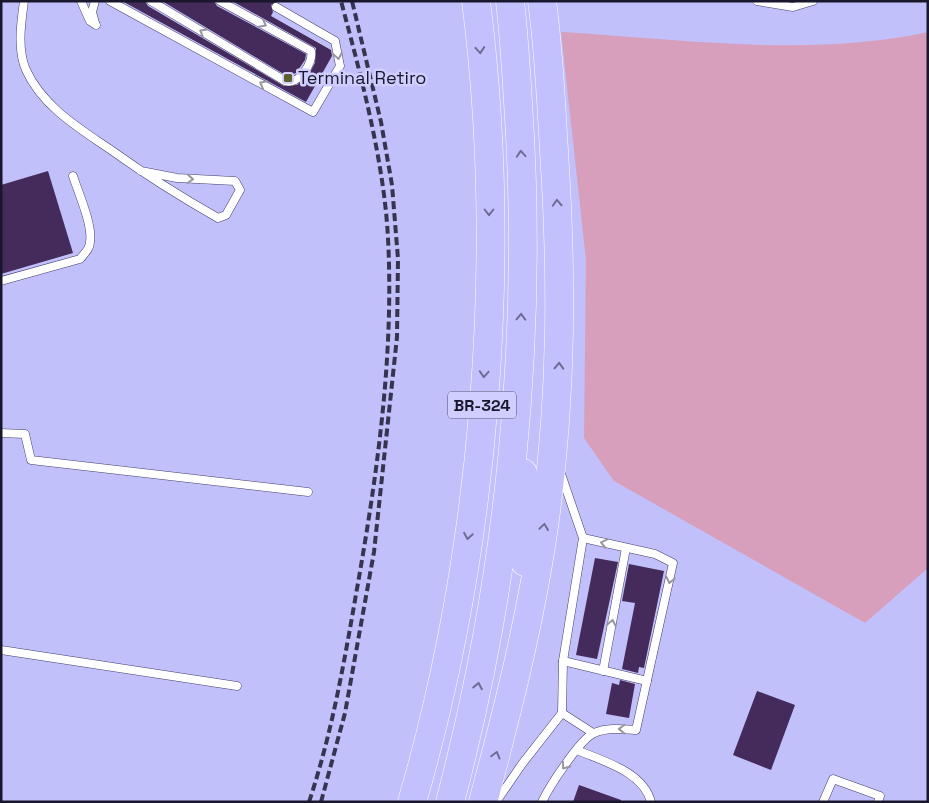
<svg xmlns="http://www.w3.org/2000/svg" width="929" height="803" font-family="'Space Grotesk',sans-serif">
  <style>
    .green { fill: #d79fbc }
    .building { fill: #442b5b }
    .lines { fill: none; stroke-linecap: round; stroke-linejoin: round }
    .service-casing { stroke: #423e6f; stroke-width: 9 }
    .motorway-casing { stroke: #fff; stroke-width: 29 }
    .service { stroke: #fff; stroke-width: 8 }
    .motorway { stroke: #c3c0fe; stroke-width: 28 }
    .rail { stroke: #363450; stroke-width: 4; stroke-dasharray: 8 4; stroke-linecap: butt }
    .oneway { stroke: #9897a0 }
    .oneway2 { stroke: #6e6c95 }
    .poi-dot { fill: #605e2a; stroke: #d0cefe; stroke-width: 2 }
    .labels { text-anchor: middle; stroke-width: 5; stroke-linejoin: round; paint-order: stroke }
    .shield { fill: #d0cefe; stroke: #504e6b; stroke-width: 1 }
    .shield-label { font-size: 16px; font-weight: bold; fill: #19172c }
    .poi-label { font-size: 18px; fill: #19172c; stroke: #d0cefe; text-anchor: start }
  </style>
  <rect width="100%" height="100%" fill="#c2c0fa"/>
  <!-- green -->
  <path class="green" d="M 561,32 C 682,39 808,58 928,32 L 928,568 L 865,623 L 614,481 L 584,438 L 586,260 Z"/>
  <!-- building -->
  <g class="building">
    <polygon points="122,1 145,1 148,6 284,86 297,85 308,76 315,63 316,48 232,1 279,1 271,5 273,12 271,16 331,50 332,56 306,102"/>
    <polygon points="162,1 214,1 217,6 306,54 305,60 296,73 287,76"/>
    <polygon points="48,171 73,253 1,274 1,185"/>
    <polygon points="595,558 618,562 597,659 576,655"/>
    <polygon points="629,564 664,571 644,668 639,667 638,673 622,669 635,603 622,601"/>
    <polygon points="620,680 635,684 629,718 606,714 612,683 619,685"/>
    <polygon points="757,691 795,705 771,770 733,755"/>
    <polygon points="579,785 621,800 621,802 573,802"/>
  </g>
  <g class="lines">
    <!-- service casing -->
    <g class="service-casing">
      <g id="service">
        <path d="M 24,1 C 21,23 17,49 26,70 C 43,107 79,128 111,150 C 146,175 181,197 218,218 L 226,215 L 240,190 L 235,181 L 177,178 L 141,171"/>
        <polyline points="81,1 90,21 96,25"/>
        <polyline points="95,1 92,12 95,23"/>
        <polyline points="110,1 313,112 340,66 335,41 276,7"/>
        <path d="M 151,1 L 285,81 C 298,86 314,63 311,51 L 220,1"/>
        <polyline points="757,1 793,7 813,1"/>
        <path d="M 1,281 L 80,259 C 84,254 90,249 90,242 C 93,225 78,192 73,176"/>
        <polyline points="1,433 25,434 31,460 308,492"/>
        <polyline points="1,650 237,686"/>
        <polyline points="563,661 647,681"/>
        <polyline points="603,671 626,548"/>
        <polyline points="562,713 593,733"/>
        <path d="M 577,750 C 602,761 643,771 651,802"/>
        <polyline points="496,802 522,764 562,713 563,661 583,538 561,474"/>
        <path d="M 542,802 C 549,787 580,739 594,733 C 607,727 623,729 636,730 L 673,563 L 655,554 L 583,538"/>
        <polyline points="823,802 833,779 880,796 878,802"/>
      </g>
    </g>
    <!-- motorway casing -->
    <g class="motorway-casing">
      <g id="motorway">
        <polyline points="523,473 525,562"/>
        <path d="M 412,802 C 485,551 509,260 476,1"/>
        <path d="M 450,802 C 510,575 534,336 518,102 C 516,69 514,35 510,1"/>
        <path d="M 483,802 C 509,706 533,610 546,512 C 562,390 562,273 554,151 C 551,101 549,51 542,1"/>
      </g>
    </g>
    <!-- service -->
    <use href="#service" class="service"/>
    <!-- motorway -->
    <use href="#motorway" class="motorway"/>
    <!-- rail -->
    <g class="rail">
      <path d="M 309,802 C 333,730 345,657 358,583 C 378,469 394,353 388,238 C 384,161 361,76 341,1"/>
      <polyline points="321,802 345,713 374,552 397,337 398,259 392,185 381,122 352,1"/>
    </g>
  </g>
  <!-- one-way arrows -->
  <defs><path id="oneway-chevron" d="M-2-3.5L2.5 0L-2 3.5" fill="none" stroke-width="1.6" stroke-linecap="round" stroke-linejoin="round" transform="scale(1.25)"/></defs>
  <g class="oneway">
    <use href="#oneway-chevron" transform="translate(263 24) rotate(28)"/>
    <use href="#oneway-chevron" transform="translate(203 32) rotate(-149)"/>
    <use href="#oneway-chevron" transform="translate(338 56) rotate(80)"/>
    <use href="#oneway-chevron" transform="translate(263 84) rotate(-151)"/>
    <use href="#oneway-chevron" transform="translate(190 179) rotate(3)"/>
    <use href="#oneway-chevron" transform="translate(604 543) rotate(-167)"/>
    <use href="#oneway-chevron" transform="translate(670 580) rotate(102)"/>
    <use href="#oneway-chevron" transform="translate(612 623) rotate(-79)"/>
    <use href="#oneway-chevron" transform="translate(622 729) rotate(-178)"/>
    <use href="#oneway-chevron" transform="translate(565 766) rotate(126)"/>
  </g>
  <g class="oneway2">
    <use href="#oneway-chevron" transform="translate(480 50) rotate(85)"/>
    <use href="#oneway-chevron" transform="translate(521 154) rotate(-94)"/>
    <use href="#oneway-chevron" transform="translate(557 203) rotate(-93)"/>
    <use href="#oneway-chevron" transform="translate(489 212) rotate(90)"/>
    <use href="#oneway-chevron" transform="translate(521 317) rotate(-88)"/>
    <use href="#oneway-chevron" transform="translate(559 366) rotate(-88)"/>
    <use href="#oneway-chevron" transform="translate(484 374) rotate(94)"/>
    <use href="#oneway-chevron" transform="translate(544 527) rotate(-82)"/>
    <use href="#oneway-chevron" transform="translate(468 536) rotate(99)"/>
    <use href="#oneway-chevron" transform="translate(478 686) rotate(-79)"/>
    <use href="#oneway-chevron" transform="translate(496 755) rotate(-75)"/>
  </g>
  <!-- markers -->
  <rect class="poi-dot" x="283" y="73" width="10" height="10" rx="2.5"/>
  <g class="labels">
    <!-- shield labels -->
    <rect class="shield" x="448" y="391.5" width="68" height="27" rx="4"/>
    <g class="shield-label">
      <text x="482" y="411">BR-324</text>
    </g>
    <!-- poi labels -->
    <g class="poi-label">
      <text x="298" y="84">Terminal Retiro</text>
    </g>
  </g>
  <!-- border -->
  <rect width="929" height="803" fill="none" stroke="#19172c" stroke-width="5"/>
</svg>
